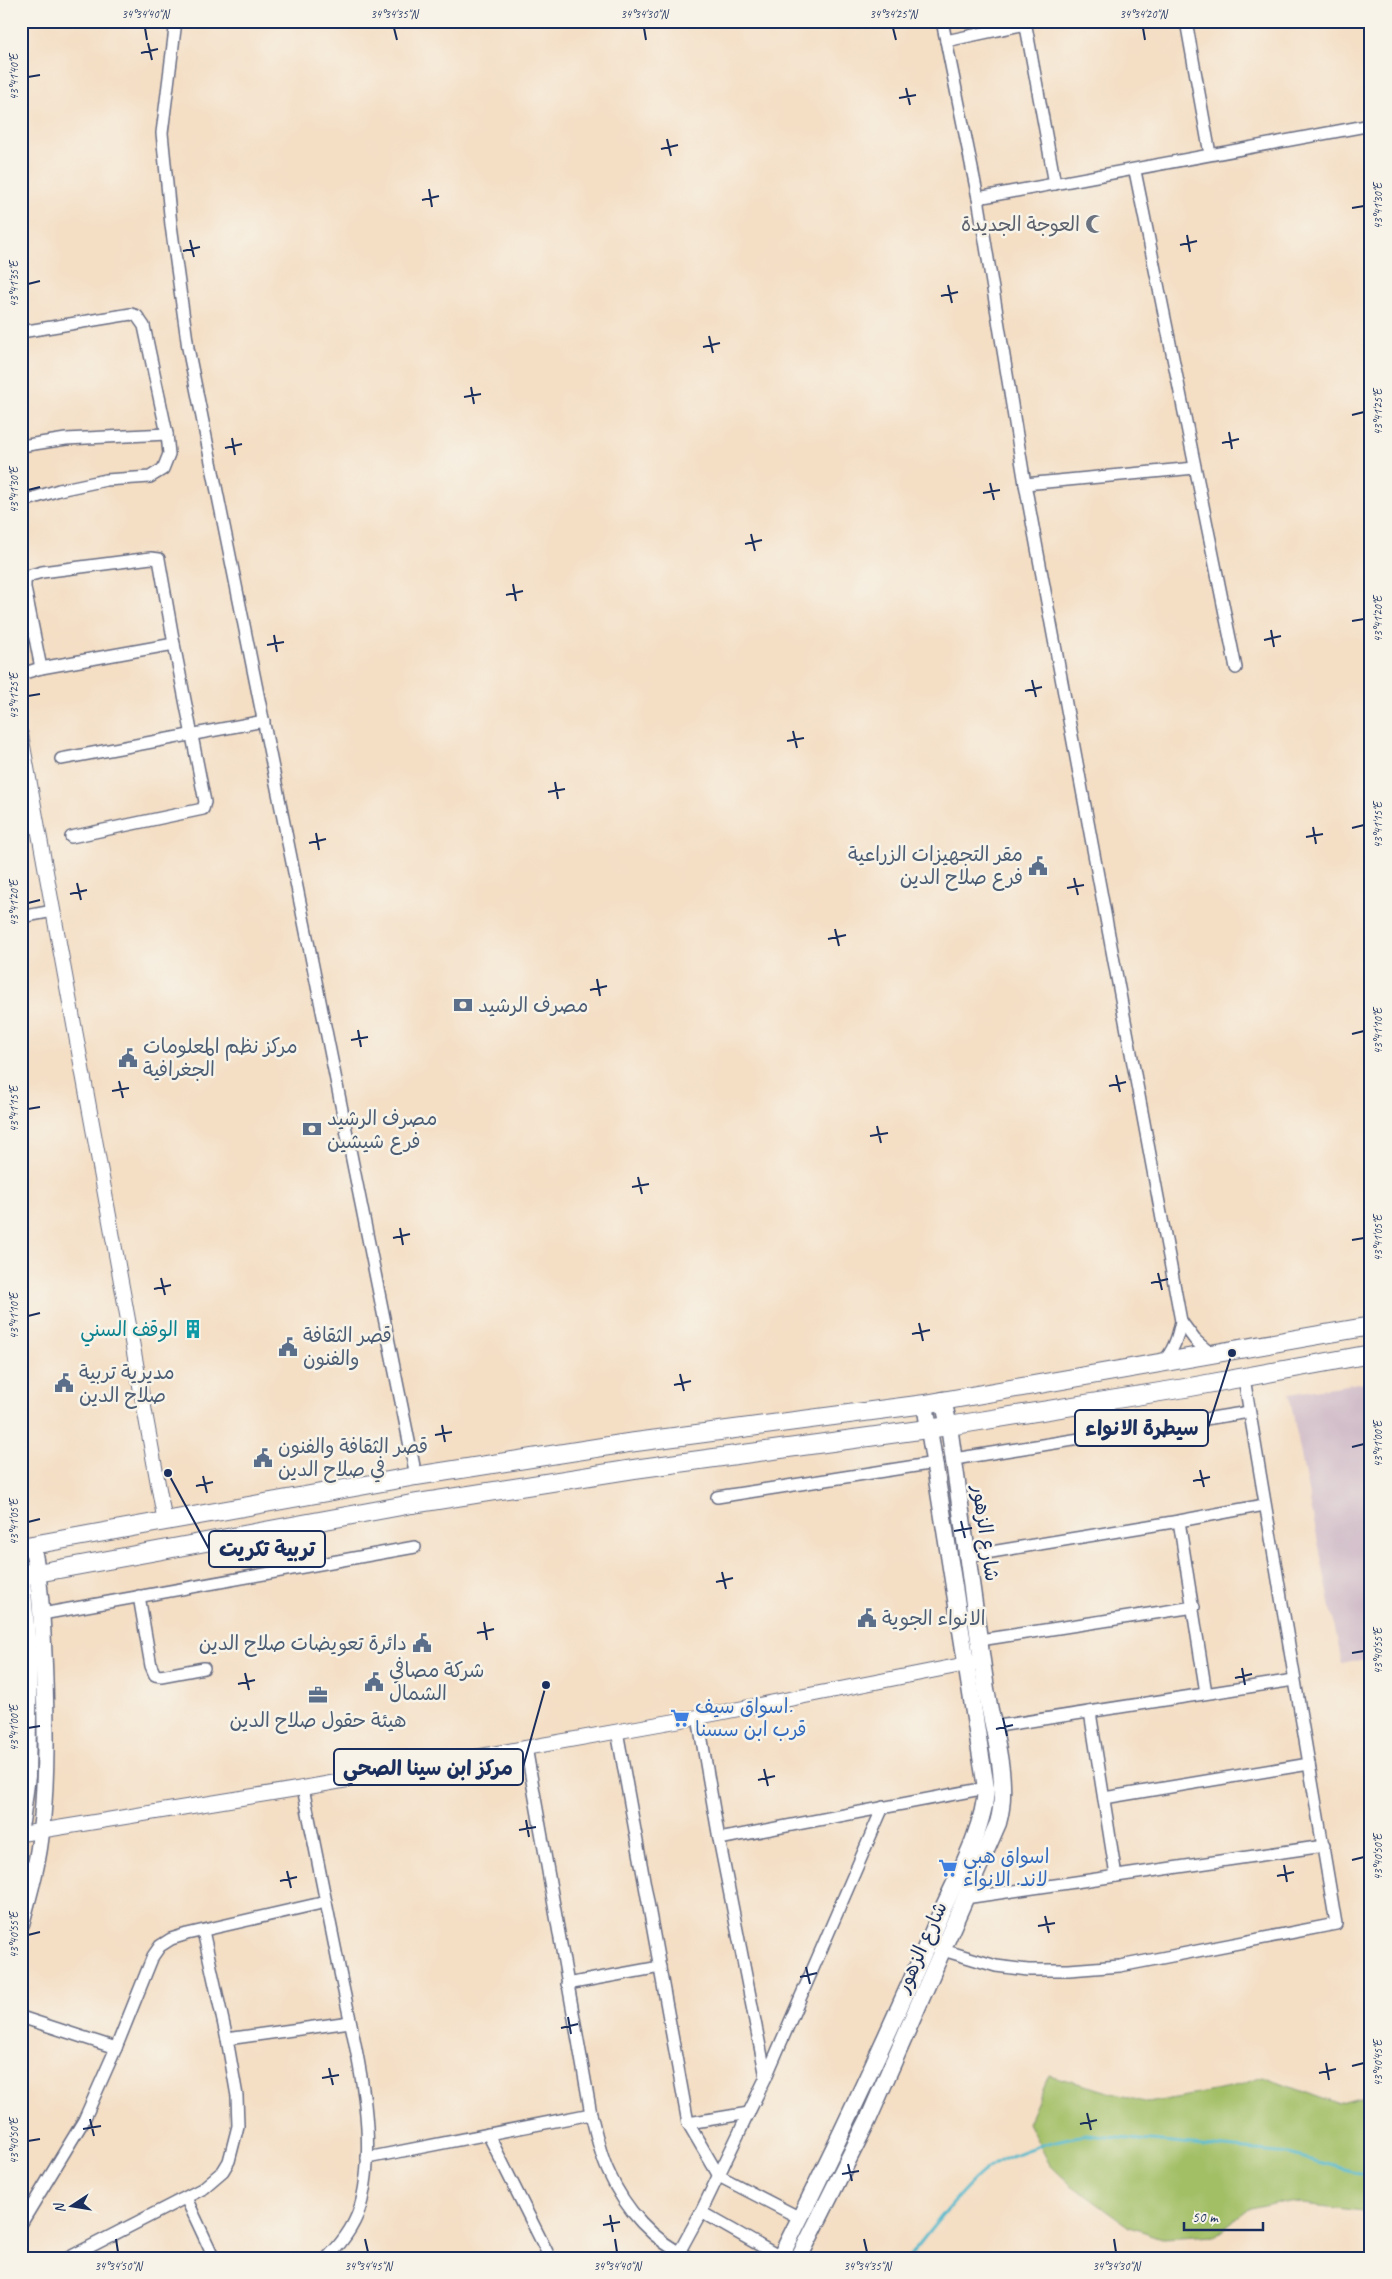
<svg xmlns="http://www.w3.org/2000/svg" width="1392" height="2279" font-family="Caveat,'Playpen Sans Arabic',sans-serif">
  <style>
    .industrial { fill: #d1bdc9 }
    .green { fill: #a3bf66; stroke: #5f7762 }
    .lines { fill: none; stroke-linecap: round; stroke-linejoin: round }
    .stream { stroke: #4fb8cc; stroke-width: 3 }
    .minor-casing { stroke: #676c82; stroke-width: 14 }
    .tertiary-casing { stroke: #676c82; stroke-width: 16 }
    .secondary-casing { stroke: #676c82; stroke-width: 19 }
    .primary-casing { stroke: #676c82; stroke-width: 20 }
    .minor { stroke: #fff; stroke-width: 11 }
    .tertiary { stroke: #fff; stroke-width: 14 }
    .secondary { stroke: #fff; stroke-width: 16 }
    .primary { stroke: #fff; stroke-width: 18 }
    .ticks { fill: none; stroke: #1b2f5e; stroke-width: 2 }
    .labels { text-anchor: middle; stroke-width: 5; stroke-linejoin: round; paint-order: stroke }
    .worship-label { font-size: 20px; fill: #5b616d; stroke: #f7f3e8; text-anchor: end }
    .service-label { font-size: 20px; fill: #4e5e75; stroke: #f7f3e8; text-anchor: start }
    .culture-label { font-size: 20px; fill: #0d838f; stroke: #f7f3e8; text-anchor: end }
    .street-label { font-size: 20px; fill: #1b2f5e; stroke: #f7f3e8 }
    .shop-label { font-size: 20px; fill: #366cbe; stroke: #f7f3e8; text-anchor: start }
    .leader { fill: none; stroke: #1b2f5e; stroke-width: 2 }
    .callout-dot { fill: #1b2f5e; stroke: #f7f3e8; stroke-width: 2 }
    .callout { fill: #f7f3e8; stroke: #1b2f5e; stroke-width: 2 }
    .callout-label { font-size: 21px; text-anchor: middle; font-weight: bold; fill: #1b2f5e }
    .neatline { fill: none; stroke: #1b2f5e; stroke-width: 2 }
    .ticks-label { font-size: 12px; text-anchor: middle; fill: #1b2f5e }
  </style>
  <rect width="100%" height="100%" fill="#f7f3e8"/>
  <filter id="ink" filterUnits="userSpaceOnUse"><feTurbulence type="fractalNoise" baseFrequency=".02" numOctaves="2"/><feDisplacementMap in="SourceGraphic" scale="10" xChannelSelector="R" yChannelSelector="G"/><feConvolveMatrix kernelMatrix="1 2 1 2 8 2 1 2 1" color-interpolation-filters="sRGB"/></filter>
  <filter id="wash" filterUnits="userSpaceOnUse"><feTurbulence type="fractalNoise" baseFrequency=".0096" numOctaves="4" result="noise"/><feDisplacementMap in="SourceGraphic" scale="20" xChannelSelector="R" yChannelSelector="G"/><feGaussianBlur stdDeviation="1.12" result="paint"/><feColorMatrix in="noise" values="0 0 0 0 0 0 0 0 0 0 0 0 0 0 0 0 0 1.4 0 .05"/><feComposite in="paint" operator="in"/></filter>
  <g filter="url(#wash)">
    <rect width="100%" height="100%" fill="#f4dec4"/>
    <!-- industrial -->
    <polygon class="industrial" points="1371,1381 1371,1658 1342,1664 1289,1394"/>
    <!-- green -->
    <polygon class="green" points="1049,2075 1148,2103 1230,2088 1263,2077 1337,2104 1371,2095 1371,2212 1278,2201 1251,2207 1215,2235 1162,2238 1130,2227 1070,2184 1050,2165 1028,2123"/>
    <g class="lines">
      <!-- stream -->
      <path class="stream" d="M 908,2258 C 929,2233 967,2180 993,2165 C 1020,2150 1057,2139 1087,2135 L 1289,2154 L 1371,2176"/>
    </g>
  </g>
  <g filter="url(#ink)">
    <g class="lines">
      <!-- minor casing -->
      <g class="minor-casing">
        <g id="minor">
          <polyline points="176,21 162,133 171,225 188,348 416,1476"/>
          <path d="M 942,21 L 978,198 L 1025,484 L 1181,1321 C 1178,1336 1174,1351 1162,1363"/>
          <polyline points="1025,21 1055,184"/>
          <polyline points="1186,21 1210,154"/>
          <polyline points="946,41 1026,24"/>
          <polyline points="1135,171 1236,668"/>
          <polyline points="978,198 1371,125"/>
          <polyline points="21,332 131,314 137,316 144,326 167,434 169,454 163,469 150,477 106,480 59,490 21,502"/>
          <polyline points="21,446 66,439 167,434"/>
          <polyline points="1025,484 1195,468"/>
          <polyline points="41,668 25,588 25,580 31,575 42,572 151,558 159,559 174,644"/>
          <polyline points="21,674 41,668 174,644 205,802 203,809 71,837"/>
          <polyline points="61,759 264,721"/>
          <polyline points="21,917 53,911"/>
          <polyline points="1181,1321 1195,1340 1211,1354"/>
          <polyline points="954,1459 1249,1412"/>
          <polyline points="717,1497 935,1463"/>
          <polyline points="1179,1521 1206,1693"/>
          <polyline points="967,1556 1179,1521 1264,1505"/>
          <polyline points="139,1596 151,1666 155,1675 161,1676 204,1668"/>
          <polyline points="42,1614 415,1547"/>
          <polyline points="980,1640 1194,1607"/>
          <polyline points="1090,1712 1116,1876"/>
          <polyline points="698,1717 719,1839 766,2077"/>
          <polyline points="992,1727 1294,1680"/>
          <polyline points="617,1731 688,2123 719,2176 800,2218"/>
          <path d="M 526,1747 L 591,2114 C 596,2133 600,2155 609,2173 C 625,2209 653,2241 690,2258"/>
          <path d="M 303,1788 C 316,1853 329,1917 342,1982 C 356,2049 378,2132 362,2200 C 357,2223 344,2241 327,2258"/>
          <polyline points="1104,1798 1309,1764"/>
          <polyline points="719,1839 986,1788"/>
          <polyline points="965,1898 1324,1846"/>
          <polyline points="943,1950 996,1966 1028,1970 1069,1970 1120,1966 1336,1924 1244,1378"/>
          <polyline points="567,1984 660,1967"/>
          <polyline points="21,2017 116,2048"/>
          <polyline points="227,2039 350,2022"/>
          <polyline points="688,2123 749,2113"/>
          <polyline points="488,2134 550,2258"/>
          <polyline points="367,2158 591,2114"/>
          <polyline points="186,2198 214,2258"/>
          <polyline points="701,2212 782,2258"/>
          <polyline points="21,2224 84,2120 116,2048 153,1956 160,1946 171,1939 187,1934 326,1902"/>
          <polyline points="21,2255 22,2258"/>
          <polyline points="68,2258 202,2189 223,2171 229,2161 238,2126 237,2096 227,2039 203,1931"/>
          <polyline points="676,2258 701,2212 766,2077 883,1807"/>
        </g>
      </g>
      <!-- tertiary casing -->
      <g class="tertiary-casing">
        <g id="tertiary">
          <polyline points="21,735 165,1522"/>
          <polyline points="21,1834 303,1788 698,1717 977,1662"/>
        </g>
      </g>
      <!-- secondary casing -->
      <g class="secondary-casing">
        <g id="secondary">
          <polyline points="21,1569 29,1660 27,1776 21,1822"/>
          <path d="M 21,1924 C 29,1893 38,1864 41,1832 C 47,1776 46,1721 44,1665 C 42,1624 41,1584 32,1545"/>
          <path d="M 780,2258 C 837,2145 890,2031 940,1915 C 956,1879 985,1827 986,1788 L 925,1404"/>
          <path d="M 799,2258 L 868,2120 L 998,1823 C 1010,1781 993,1732 986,1689 C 974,1601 961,1514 949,1426 L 943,1400"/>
        </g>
      </g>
      <!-- primary casing -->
      <g class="primary-casing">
        <g id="primary">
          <polyline points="21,1547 416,1476 628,1443 925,1404 1371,1326"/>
          <polyline points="21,1576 412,1504 634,1469 949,1426 1185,1388 1371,1354"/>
        </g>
      </g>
      <!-- minor -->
      <use href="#minor" class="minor"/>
      <!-- tertiary -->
      <use href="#tertiary" class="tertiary"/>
      <!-- secondary -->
      <use href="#secondary" class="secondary"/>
      <!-- primary -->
      <use href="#primary" class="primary"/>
    </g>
  </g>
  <!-- ticks -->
  <path class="ticks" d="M 145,28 L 147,40M 394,28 L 397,40M 644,28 L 646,40M 893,28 L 896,40M 1143,28 L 1145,40M 148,43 L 152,60M 141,53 L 158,49M 28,77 L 40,75M 906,88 L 910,105M 899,98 L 916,95M 667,139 L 671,156M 661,149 L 678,145M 429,189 L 432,207M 422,200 L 439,196M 1352,208 L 1364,206M 1187,235 L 1190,252M 190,240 L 194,257M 1180,245 L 1197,241M 183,251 L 200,247M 28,284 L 40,281M 948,285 L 952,303M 941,296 L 958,292M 709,336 L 713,353M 703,347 L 720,343M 471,387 L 474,404M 464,397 L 481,394M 1352,415 L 1364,412M 1229,432 L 1232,449M 232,438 L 235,455M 1222,443 L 1239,439M 225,448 L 242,444M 990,483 L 994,500M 28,490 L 40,487M 983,493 L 1000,490M 751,534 L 755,551M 745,544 L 762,540M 513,584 L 516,601M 506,595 L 523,591M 1352,621 L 1364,619M 1271,630 L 1274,647M 274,635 L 277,652M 1264,640 L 1281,636M 267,645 L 284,642M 1032,680 L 1036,697M 1025,691 L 1042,687M 28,696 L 40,694M 793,731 L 797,748M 787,741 L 804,738M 555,782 L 558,799M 548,792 L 565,789M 1313,827 L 1316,844M 1352,828 L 1364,825M 316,833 L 319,850M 1306,837 L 1323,834M 309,843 L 326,839M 1074,878 L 1078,895M 77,883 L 81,900M 1067,888 L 1084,885M 70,894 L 87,890M 28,903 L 40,900M 835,929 L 839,946M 828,939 L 846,935M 597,979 L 600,996M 590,990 L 607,986M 358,1030 L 361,1047M 1352,1034 L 1364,1031M 351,1040 L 368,1037M 1116,1075 L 1120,1092M 119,1081 L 123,1098M 1109,1086 L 1126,1082M 112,1091 L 129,1088M 28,1109 L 40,1107M 877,1126 L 881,1143M 870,1136 L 888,1133M 638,1177 L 642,1194M 632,1187 L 649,1184M 400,1228 L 403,1245M 393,1238 L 410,1234M 1352,1240 L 1364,1238M 1158,1273 L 1162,1290M 161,1278 L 165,1295M 1151,1283 L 1168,1279M 154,1289 L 171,1285M 28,1316 L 40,1313M 919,1323 L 923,1341M 912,1334 L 930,1330M 680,1374 L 684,1391M 674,1385 L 691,1381M 442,1425 L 445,1442M 435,1435 L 452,1432M 1352,1447 L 1364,1444M 1200,1470 L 1204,1487M 203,1476 L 207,1493M 1193,1481 L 1210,1477M 196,1486 L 213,1482M 961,1521 L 965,1538M 28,1522 L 40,1519M 954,1531 L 972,1528M 722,1572 L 726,1589M 716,1582 L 733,1578M 484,1622 L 487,1640M 477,1633 L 494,1629M 1352,1653 L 1364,1651M 1242,1668 L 1245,1685M 245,1673 L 249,1690M 1235,1678 L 1252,1674M 238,1684 L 255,1680M 1003,1718 L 1007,1736M 28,1728 L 40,1726M 996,1729 L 1013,1725M 764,1769 L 768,1786M 758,1780 L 775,1776M 526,1820 L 529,1837M 519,1830 L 536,1827M 1352,1860 L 1364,1857M 1284,1865 L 1287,1882M 287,1871 L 291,1888M 1277,1876 L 1294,1872M 280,1881 L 297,1877M 1045,1916 L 1049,1933M 1038,1926 L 1055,1923M 28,1935 L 40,1932M 806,1967 L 810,1984M 800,1977 L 817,1973M 568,2017 L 571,2034M 561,2028 L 578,2024M 1326,2063 L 1329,2080M 1352,2066 L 1364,2063M 329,2068 L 333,2085M 1319,2073 L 1336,2069M 322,2078 L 339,2075M 1087,2113 L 1091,2130M 90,2119 L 94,2136M 1080,2124 L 1097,2120M 83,2129 L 101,2126M 28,2141 L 40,2139M 848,2164 L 852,2181M 842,2174 L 859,2171M 610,2215 L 613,2232M 603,2225 L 620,2222M 116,2239 L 118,2252M 365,2239 L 368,2252M 615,2239 L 617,2252M 864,2239 L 867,2252M 1114,2239 L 1116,2252"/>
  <!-- icons -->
  <defs>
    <g id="mosque-bare" transform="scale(1.5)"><path d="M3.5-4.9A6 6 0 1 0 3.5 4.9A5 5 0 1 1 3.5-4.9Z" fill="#6b7280" stroke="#f7f3e8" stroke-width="2.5" paint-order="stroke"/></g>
    <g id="civic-bare" transform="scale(1.5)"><path d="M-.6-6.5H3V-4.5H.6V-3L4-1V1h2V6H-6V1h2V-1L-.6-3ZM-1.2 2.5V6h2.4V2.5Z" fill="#5c6f8a" stroke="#f7f3e8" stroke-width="2.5" paint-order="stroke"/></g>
    <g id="bank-bare" transform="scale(1.5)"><path d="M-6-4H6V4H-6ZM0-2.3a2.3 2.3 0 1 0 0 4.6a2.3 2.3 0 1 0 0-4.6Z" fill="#5c6f8a" stroke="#f7f3e8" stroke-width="2.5" paint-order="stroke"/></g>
    <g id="building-bare" transform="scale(1.5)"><path d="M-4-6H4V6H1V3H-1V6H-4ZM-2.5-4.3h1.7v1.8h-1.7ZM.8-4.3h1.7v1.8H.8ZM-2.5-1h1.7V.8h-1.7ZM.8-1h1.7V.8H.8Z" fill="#0f9aa8" stroke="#f7f3e8" stroke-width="2.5" paint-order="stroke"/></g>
    <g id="office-bare" transform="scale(1.5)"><path d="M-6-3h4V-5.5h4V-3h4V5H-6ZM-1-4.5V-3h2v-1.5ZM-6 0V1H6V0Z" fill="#5c6f8a" stroke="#f7f3e8" stroke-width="2.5" paint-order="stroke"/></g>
    <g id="supermarket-bare" transform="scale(1.5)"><path d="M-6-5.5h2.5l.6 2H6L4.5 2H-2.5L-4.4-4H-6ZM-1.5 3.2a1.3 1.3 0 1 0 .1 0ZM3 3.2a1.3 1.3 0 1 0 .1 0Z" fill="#3f7fe0" stroke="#f7f3e8" stroke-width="2.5" paint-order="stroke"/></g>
  </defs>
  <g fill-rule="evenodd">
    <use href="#mosque-bare" x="1095" y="224"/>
    <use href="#civic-bare" x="1038" y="866"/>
    <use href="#bank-bare" x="463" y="1005"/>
    <use href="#civic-bare" x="128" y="1058"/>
    <use href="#bank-bare" x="312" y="1129"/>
    <use href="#building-bare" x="193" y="1329"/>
    <use href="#civic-bare" x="288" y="1347"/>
    <use href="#civic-bare" x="64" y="1383"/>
    <use href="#civic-bare" x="263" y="1458"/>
    <use href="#civic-bare" x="867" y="1618"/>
    <use href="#civic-bare" x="422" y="1643"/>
    <use href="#civic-bare" x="374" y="1682"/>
    <use href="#office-bare" x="318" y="1695"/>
    <use href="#supermarket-bare" x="680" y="1718"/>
    <use href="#supermarket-bare" x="948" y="1868"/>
  </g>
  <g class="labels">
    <!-- worship labels -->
    <g class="worship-label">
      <text x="1080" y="231">العوجة الجديدة</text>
    </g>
    <!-- service labels -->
    <g class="service-label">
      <text x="1023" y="861" text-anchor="end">مقر التجهيزات الزراعية<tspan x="1023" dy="23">فرع صلاح الدين</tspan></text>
      <text x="478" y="1012">مصرف الرشيد</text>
      <text x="143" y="1053">مركز نظم المعلومات<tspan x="143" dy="23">الجغرافية</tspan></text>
      <text x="327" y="1125">مصرف الرشيد<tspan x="327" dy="23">فرع شيشين</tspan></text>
      <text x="303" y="1342">قصر الثقافة<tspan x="303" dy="23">والفنون</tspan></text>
      <text x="79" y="1379">مديرية تربية<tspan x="79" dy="23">صلاح الدين</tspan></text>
      <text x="278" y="1453">قصر الثقافة والفنون<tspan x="278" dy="23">في صلاح الدين</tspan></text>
      <text x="882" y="1625">الانواء الجوية</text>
      <text x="407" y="1650" text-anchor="end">دائرة تعويضات صلاح الدين</text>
      <text x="389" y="1677">شركة مصافي<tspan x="389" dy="23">الشمال</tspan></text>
      <text x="318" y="1727" text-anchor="middle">هيئة حقول صلاح الدين</text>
    </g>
    <!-- culture labels -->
    <g class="culture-label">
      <text x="178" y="1336">الوقف السني</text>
    </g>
    <!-- street labels -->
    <g class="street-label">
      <text transform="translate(986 1533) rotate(82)" y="7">شارع الزهور</text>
      <text transform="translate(921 1947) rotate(-66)" y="7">شارع الزهور</text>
    </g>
    <!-- shop labels -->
    <g class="shop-label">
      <text x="695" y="1713">اسواق سيف.<tspan x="695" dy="23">قرب ابن سسنا</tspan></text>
      <text x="963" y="1863">اسواق هبي<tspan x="963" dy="23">لاند. الانواء</tspan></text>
    </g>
  </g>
  <!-- callouts -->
  <path class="leader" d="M1232 1353L1208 1428M168 1473L209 1549M546 1685L523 1767"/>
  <g class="callout-dot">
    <circle cx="1232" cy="1353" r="5"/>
    <circle cx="168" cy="1473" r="5"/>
    <circle cx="546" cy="1685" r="5"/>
  </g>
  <g class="callout">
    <rect x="1075" y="1410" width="133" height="36" rx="5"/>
    <rect x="209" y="1531" width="116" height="36" rx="5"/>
    <rect x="334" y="1749" width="189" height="36" rx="5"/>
  </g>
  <g class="callout-label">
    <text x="1142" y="1435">سيطرة الانواء</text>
    <text x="267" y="1556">تربية تكريت</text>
    <text x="428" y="1775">مركز ابن سينا الصحي</text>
  </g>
  <!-- margin -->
  <rect width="1392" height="2279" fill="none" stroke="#f7f3e8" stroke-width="55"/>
  <!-- north arrow -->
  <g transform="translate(72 2206) rotate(258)" stroke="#f7f3e8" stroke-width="4" paint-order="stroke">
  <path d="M0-4L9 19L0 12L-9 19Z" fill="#1b2f5e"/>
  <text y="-8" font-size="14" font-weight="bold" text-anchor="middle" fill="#1b2f5e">N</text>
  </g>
  <!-- scale -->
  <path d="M1184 2222v8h79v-8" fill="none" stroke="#1b2f5e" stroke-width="2.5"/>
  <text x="1192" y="2222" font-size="15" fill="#1b2f5e" stroke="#f7f3e8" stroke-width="4" paint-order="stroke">50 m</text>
  <rect x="28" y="28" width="1336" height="2224" class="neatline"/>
  <g class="ticks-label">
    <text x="145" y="18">34°34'40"N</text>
    <text x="394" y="18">34°34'35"N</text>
    <text x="644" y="18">34°34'30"N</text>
    <text x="893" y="18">34°34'25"N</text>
    <text x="1143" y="18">34°34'20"N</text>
    <text transform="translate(14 77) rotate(-90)" y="4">43°41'40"E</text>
    <text transform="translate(1378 206) rotate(-90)" y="4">43°41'30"E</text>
    <text transform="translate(14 284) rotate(-90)" y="4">43°41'35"E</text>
    <text transform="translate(1378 412) rotate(-90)" y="4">43°41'25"E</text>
    <text transform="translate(14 490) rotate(-90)" y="4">43°41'30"E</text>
    <text transform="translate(1378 619) rotate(-90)" y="4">43°41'20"E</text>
    <text transform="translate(14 696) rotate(-90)" y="4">43°41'25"E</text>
    <text transform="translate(1378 825) rotate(-90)" y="4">43°41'15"E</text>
    <text transform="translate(14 903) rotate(-90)" y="4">43°41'20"E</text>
    <text transform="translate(1378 1031) rotate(-90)" y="4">43°41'10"E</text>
    <text transform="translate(14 1109) rotate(-90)" y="4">43°41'15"E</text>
    <text transform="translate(1378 1238) rotate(-90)" y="4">43°41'05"E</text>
    <text transform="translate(14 1316) rotate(-90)" y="4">43°41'10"E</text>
    <text transform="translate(1378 1444) rotate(-90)" y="4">43°41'00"E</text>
    <text transform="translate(14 1522) rotate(-90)" y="4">43°41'05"E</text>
    <text transform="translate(1378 1651) rotate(-90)" y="4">43°40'55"E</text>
    <text transform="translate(14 1728) rotate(-90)" y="4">43°41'00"E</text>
    <text transform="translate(1378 1857) rotate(-90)" y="4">43°40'50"E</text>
    <text transform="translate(14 1935) rotate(-90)" y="4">43°40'55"E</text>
    <text transform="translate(1378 2063) rotate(-90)" y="4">43°40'45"E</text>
    <text transform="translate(14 2141) rotate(-90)" y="4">43°40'50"E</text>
    <text x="118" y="2270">34°34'50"N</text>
    <text x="368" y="2270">34°34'45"N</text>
    <text x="617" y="2270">34°34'40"N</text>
    <text x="867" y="2270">34°34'35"N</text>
    <text x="1116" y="2270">34°34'30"N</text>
  </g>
</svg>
